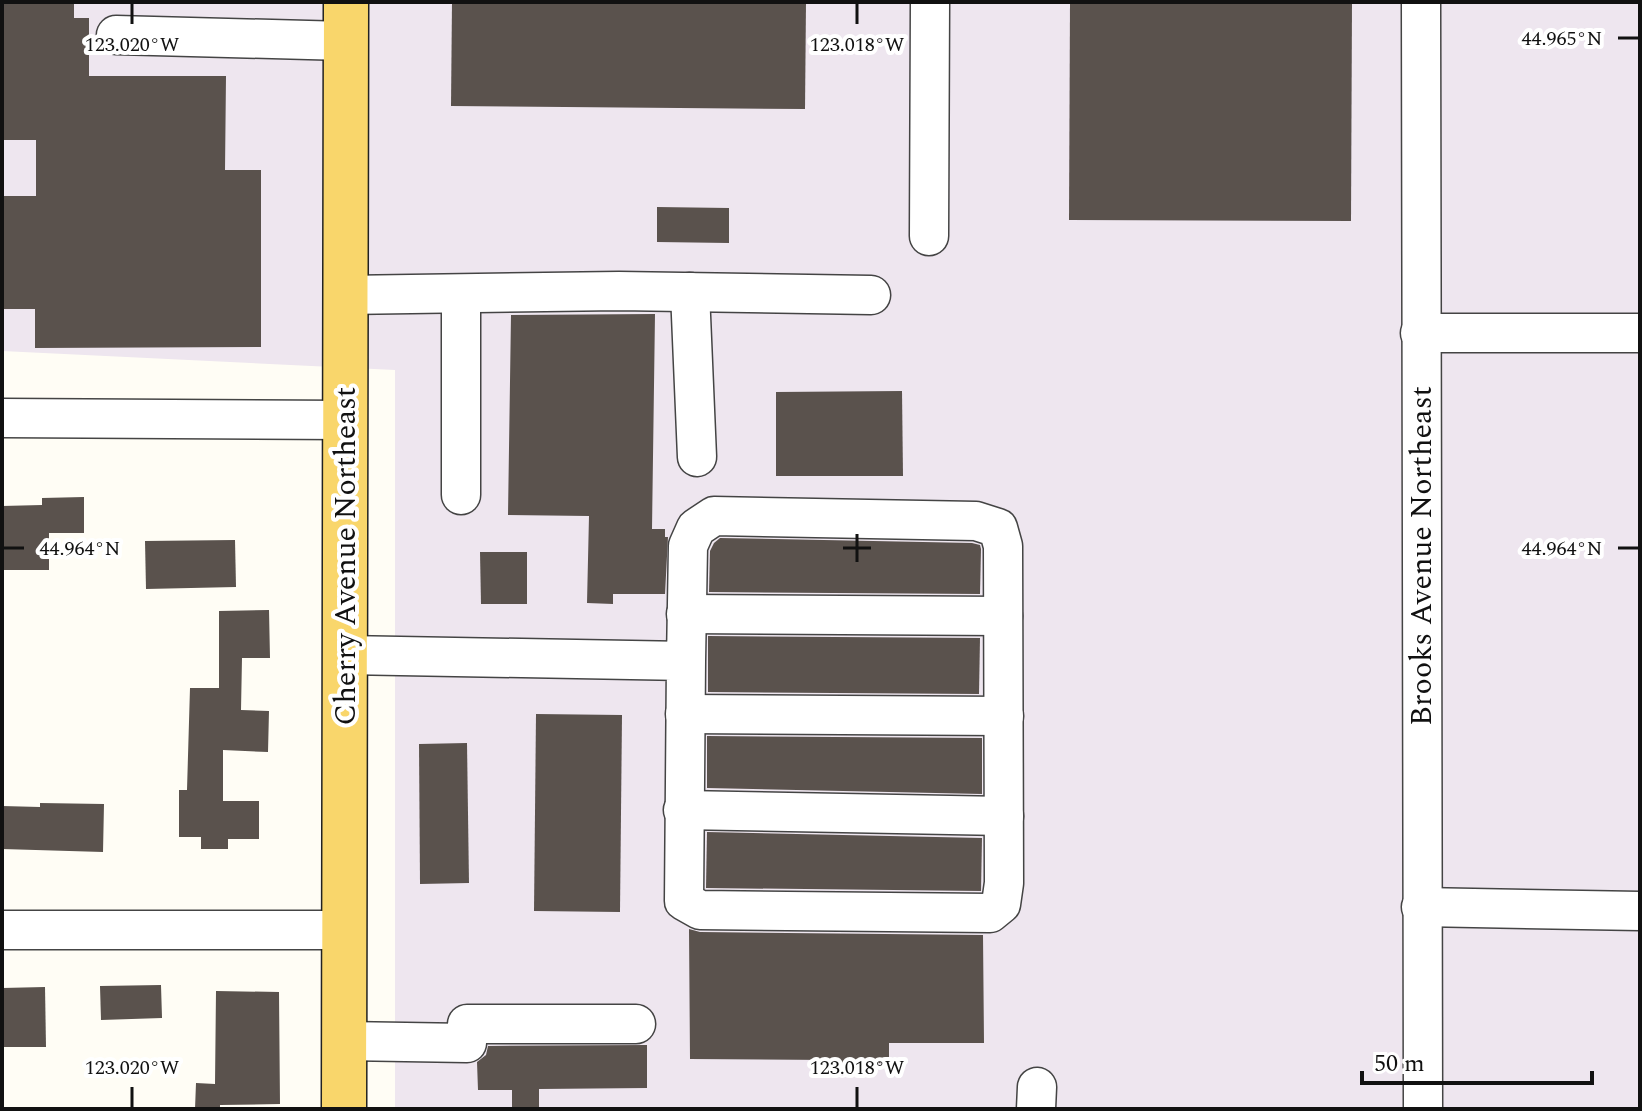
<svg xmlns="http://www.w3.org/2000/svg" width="1642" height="1111" font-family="Spectral,serif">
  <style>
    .industrial { fill: #eee6ef }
    .building { fill: #5a524d }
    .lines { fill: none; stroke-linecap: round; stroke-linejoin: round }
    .minor-casing { stroke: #444; stroke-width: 41 }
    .major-casing { stroke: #222; stroke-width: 47 }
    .minor { stroke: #fff; stroke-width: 38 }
    .major { stroke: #f9d66b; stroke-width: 44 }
    .ticks { fill: none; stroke: #111; stroke-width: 3 }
    .labels { text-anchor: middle; stroke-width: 8; stroke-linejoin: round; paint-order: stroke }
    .street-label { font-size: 30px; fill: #111; stroke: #fff }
    .ticks-label { font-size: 20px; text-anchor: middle; fill: #111; stroke: #fff; stroke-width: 8; stroke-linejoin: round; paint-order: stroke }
  </style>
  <rect width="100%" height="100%" fill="#fffdf5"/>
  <!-- industrial -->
  <polygon class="industrial" points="6,2 1640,2 1640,1109 395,1109 395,370 2,351 2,8"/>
  <!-- building -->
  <g class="building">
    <polygon points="4,2 74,2 74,18 89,18 89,76 226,76 225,170 261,170 261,347 35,348 35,309 2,309 2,196 36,196 36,140 2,140"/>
    <polygon points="452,2 806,2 805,109 451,106"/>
    <polygon points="1070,2 1352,2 1351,221 1069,220"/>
    <polygon points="657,207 729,208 729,243 657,242"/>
    <polygon points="655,314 652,529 665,529 665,537 668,537 665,594 613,594 613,604 587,603 589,516 508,515 511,315"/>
    <polygon points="902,391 903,476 776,476 776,392"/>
    <polygon points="84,497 84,533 49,533 49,570 2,570 2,506 42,505 42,498"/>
    <polygon points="720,538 972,543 980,545 981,549 980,594 709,592 710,551 714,543"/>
    <polygon points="235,540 236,587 146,589 145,541"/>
    <polygon points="480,552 527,552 527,604 481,604"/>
    <polygon points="269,610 270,658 242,658 241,710 269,711 268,752 223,750 223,801 259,801 259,839 228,839 228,849 201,849 201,837 179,837 179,790 187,790 190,688 219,688 219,611"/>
    <polygon points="708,636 980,638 979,694 708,692"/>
    <polygon points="536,714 622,715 620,912 534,911"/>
    <polygon points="707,736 982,738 982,794 707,788"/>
    <polygon points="467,743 469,883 420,884 419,744"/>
    <polygon points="40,803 104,804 103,852 2,849 2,806 40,807"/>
    <polygon points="707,832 982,838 981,891 706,888"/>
    <polygon points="689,929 700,932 983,935 984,1043 889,1043 889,1063 830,1064 830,1060 690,1059"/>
    <polygon points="161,985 162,1018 101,1020 100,986"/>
    <polygon points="45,987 46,1047 2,1047 2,988"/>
    <polygon points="216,991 279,992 280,1104 220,1105 220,1109 195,1109 196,1083 215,1084"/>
    <polygon points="647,1045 647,1088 539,1089 539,1109 512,1109 512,1090 478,1090 477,1062 486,1055 488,1046"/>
  </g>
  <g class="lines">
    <!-- minor casing -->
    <g class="minor-casing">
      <g id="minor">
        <polyline points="1421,2 1423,1109"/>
        <polyline points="116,35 345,41"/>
        <polyline points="929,236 930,2"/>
        <polyline points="690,292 697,457"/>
        <polyline points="461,294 461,495"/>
        <polyline points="345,295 619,291 871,295"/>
        <polyline points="1420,333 1640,333"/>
        <polyline points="2,418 345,420"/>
        <polyline points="686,614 1003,616"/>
        <polyline points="345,655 686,661 688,546 696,528 714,516 976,521 998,528 1003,546 1004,883 1001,904 990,913 700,910 684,901 686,661"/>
        <polyline points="685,714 1004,716"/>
        <polyline points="683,810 1004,816"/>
        <polyline points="1421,907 1640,911"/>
        <polyline points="2,930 344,930"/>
        <polyline points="344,1041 467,1043 467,1024 636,1024"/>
        <polyline points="1036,1109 1037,1087"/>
      </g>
    </g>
    <!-- major casing -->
    <g class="major-casing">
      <polyline id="major" points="344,1109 346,2"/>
    </g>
    <!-- minor -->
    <use href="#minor" class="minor"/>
    <!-- major -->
    <use href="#major" class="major"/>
  </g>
  <!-- ticks -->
  <path class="ticks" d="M 132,4 L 132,24M 857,4 L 857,24M 1618,38 L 1638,38M 857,534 L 857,562M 4,548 L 24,548M 843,548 L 871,548M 1618,548 L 1638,548M 132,1087 L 132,1107M 857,1087 L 857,1107"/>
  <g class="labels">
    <!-- street labels -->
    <g class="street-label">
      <text transform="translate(345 556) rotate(-90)" y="10">Cherry Avenue Northeast</text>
      <text transform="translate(1421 556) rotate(-90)" y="10">Brooks Avenue Northeast</text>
    </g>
  </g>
  <g class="ticks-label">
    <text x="1562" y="45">44.965°N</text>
    <text x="132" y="51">123.020°W</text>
    <text x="857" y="51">123.018°W</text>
    <text x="80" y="555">44.964°N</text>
    <text x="1562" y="555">44.964°N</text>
    <text x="132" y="1074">123.020°W</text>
    <text x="857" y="1074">123.018°W</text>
  </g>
  <!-- border -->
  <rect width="1642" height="1111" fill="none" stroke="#111111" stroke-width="8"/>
  <!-- scale -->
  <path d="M1362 1071v12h230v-12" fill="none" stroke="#111111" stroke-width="4"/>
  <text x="1374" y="1071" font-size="24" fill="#111111" stroke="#ffffff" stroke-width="6" paint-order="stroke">50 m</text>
</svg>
